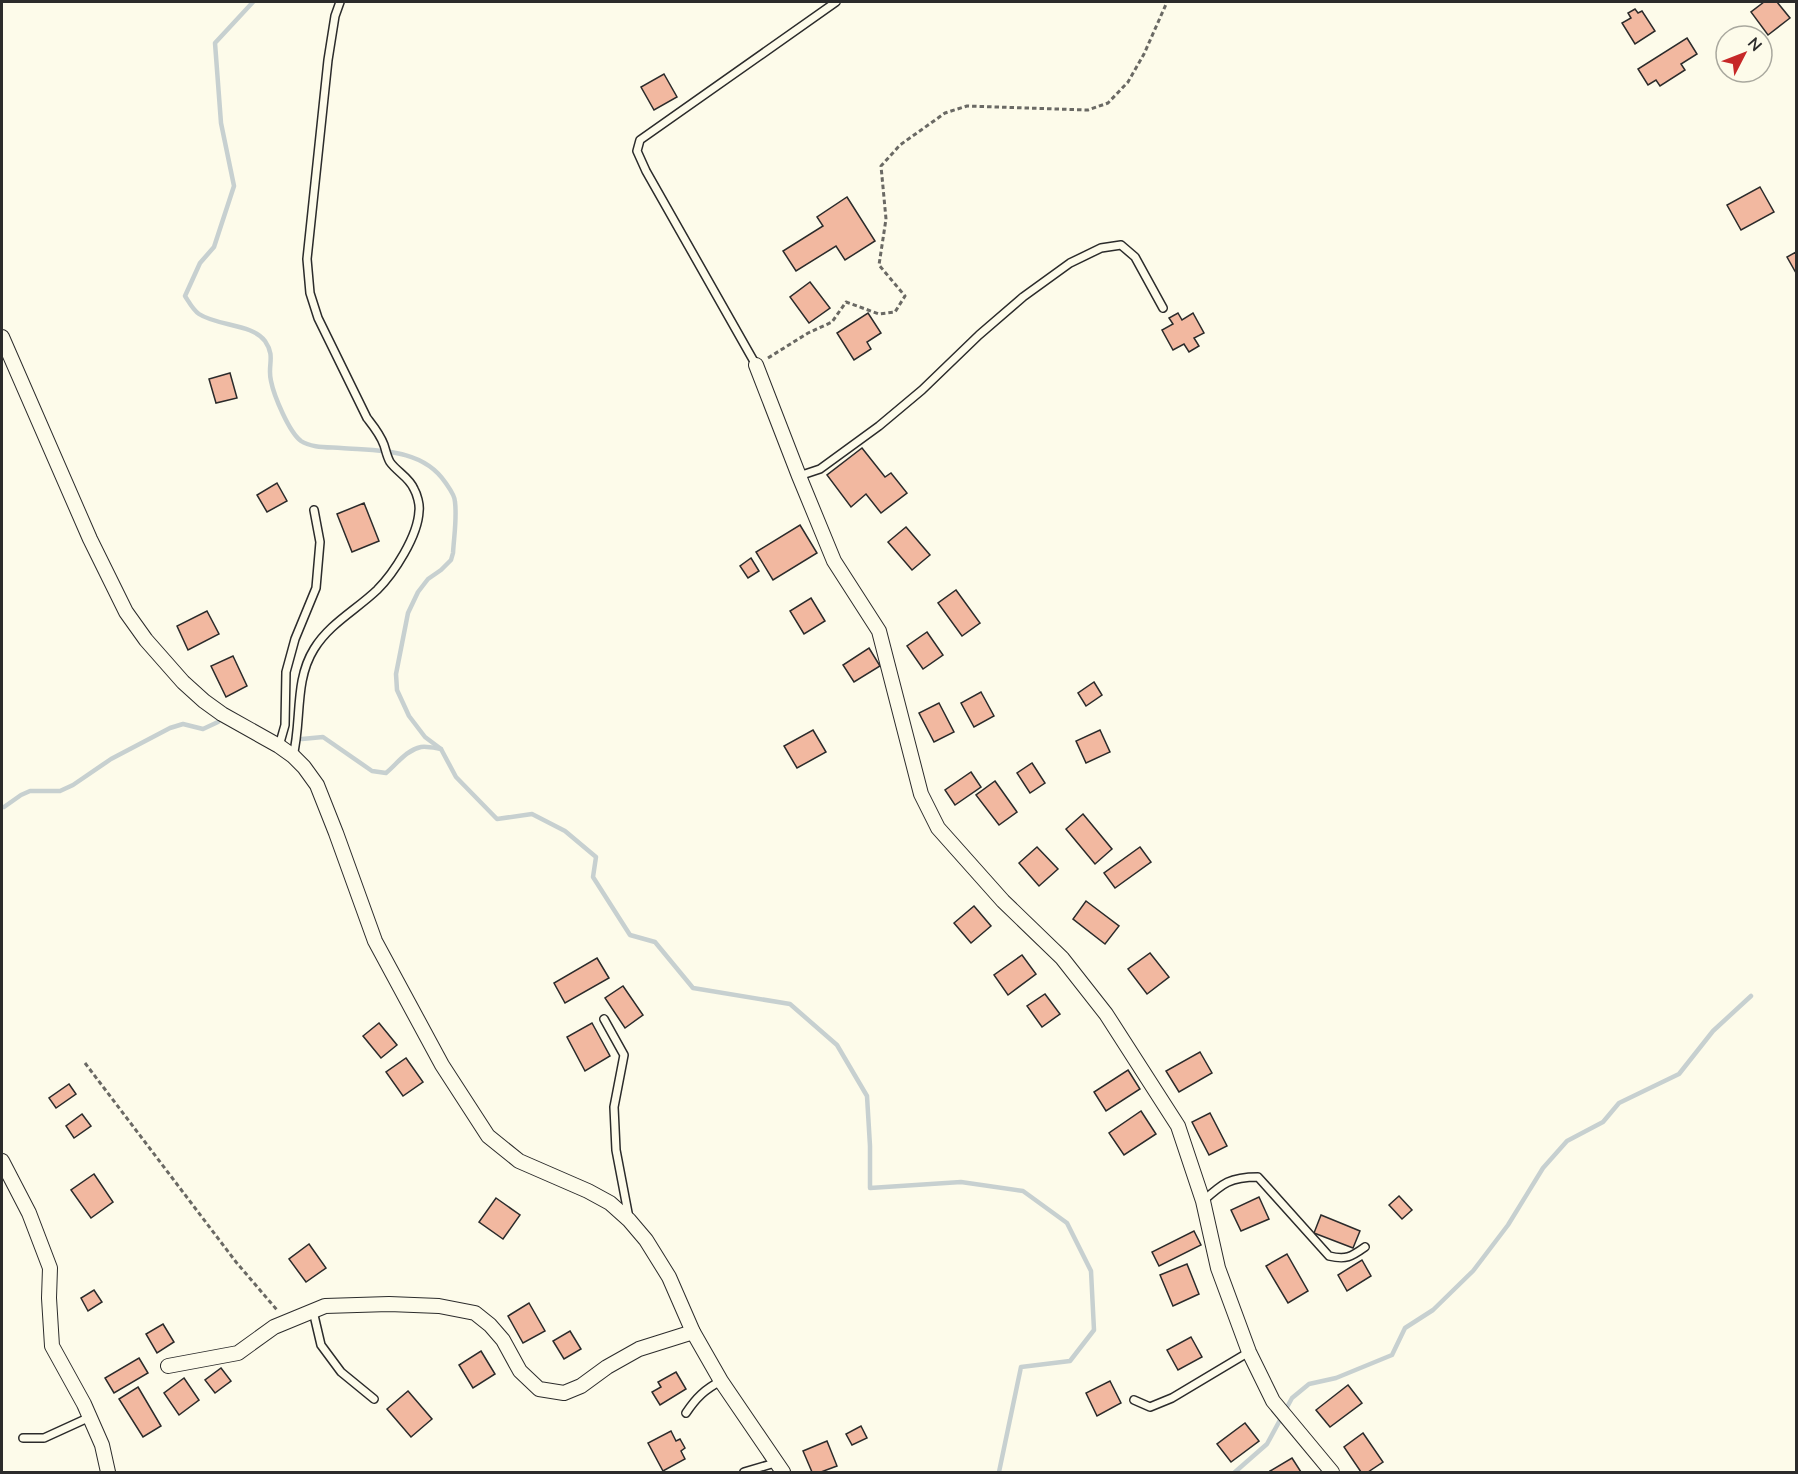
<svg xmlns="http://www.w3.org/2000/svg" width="1798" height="1474" font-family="'Nunito Sans',sans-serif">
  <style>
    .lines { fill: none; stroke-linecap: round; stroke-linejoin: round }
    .stream { stroke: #c7d0d0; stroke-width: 4.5 }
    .building { fill: #f2b8a0; stroke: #2b2b2b; stroke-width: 1.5 }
    .service-casing { stroke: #2b2b2b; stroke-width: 10 }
    .minor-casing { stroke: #2b2b2b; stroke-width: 16 }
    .path { stroke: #6a6964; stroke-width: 3; stroke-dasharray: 4.5 3; stroke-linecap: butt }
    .service { stroke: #fdfbea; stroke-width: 7 }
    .minor { stroke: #fdfbea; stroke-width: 14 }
  </style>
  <rect width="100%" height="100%" fill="#fdfbea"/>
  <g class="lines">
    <!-- stream -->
    <g class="stream">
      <path d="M 253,2 L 215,43 L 221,123 L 234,186 L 214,247 L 200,263 L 185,296 C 189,302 193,310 199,314 C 217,326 253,324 265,341 C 276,357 267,365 271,381 C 274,396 289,432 301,441 C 311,448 329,447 341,448 C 378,451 422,448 445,482 C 449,488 455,495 455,502 C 457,519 454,536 453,553 L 451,560 L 441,570 L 428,579 L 418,592 L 408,613 L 396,674 L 397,690 L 409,716 L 425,737 L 441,749 L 456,777 L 497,819 L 532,814 L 565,831 L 596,857 L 593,877 L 630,935 L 655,942 L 693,988 L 790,1004 L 837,1045 L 867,1096 L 870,1146 L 870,1188 L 961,1182 L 1023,1191 L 1067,1223 L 1091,1271 L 1094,1330 L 1070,1361 L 1021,1367 L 999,1472"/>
      <path d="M 302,739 L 323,737 L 372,771 L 386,773 C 397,764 406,750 421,747 C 427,746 435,748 441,749"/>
      <polyline points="4,807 21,795 30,791 60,791 73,785 111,759 170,728 183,724 203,729 218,722"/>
      <polyline points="1235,1472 1267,1444 1292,1398 1309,1384 1336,1378 1392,1355 1405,1328 1433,1310 1473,1271 1508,1225 1543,1168 1567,1141 1603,1122 1619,1103 1679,1074 1713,1031 1751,996"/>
    </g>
  </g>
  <!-- building -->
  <g class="building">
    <polygon points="1764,2 1777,2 1790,18 1768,35 1751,12"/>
    <polygon points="1635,9 1638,13 1642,11 1655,31 1635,44 1622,23 1631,18 1628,13"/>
    <polygon points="1687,38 1697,54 1681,64 1685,70 1660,86 1656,80 1648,85 1638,69"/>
    <polygon points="664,74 677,97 654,110 641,87"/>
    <polygon points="1760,187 1774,212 1741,230 1727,205"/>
    <polygon points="847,197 875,241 845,260 836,246 796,271 783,251 823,226 817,217"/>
    <polygon points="1796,252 1796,273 1787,257"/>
    <polygon points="810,282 830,308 809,323 790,297"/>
    <polygon points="868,313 881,333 867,342 871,349 854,360 837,333"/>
    <polygon points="1178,313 1182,320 1193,313 1204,333 1194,338 1199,346 1189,352 1184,344 1173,350 1162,330 1173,324 1169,318"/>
    <polygon points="230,373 237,398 216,403 209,379"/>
    <polygon points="862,448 885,477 891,473 907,493 881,513 866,494 851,507 827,475"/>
    <polygon points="277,483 287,501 267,512 257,495"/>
    <polygon points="364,503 379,541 352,552 337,514"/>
    <polygon points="800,525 817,553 773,580 756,552"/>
    <polygon points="906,527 930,555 912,570 888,542"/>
    <polygon points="751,558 759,571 748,578 740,566"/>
    <polygon points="956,590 980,623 962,636 938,603"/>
    <polygon points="811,598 825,621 804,634 790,611"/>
    <polygon points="207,611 219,634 188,650 177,626"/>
    <polygon points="927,632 943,655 923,669 907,646"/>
    <polygon points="869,648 880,666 854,682 843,665"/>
    <polygon points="233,656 247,686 226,697 211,666"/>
    <polygon points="1094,682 1102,695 1086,706 1078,693"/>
    <polygon points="981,692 994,716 974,727 961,703"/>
    <polygon points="939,703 954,732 934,742 919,713"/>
    <polygon points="813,730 826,752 797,768 784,746"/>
    <polygon points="1100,730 1110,752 1086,763 1076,741"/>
    <polygon points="1032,763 1045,783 1030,793 1017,773"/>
    <polygon points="971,772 981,787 955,805 945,790"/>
    <polygon points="995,781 1017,812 999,825 976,795"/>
    <polygon points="1083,814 1112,849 1095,864 1066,829"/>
    <polygon points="1037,847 1058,869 1039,886 1019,863"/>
    <polygon points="1140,847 1151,862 1115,888 1104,873"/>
    <polygon points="1086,901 1119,926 1105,944 1073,919"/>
    <polygon points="974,906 991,926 971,943 954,923"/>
    <polygon points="1150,953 1169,977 1147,994 1128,969"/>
    <polygon points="1022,955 1036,974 1008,995 994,975"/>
    <polygon points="597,958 609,978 565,1003 554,983"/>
    <polygon points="623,986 643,1015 625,1028 605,998"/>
    <polygon points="1045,994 1060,1014 1042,1027 1027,1006"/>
    <polygon points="379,1023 397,1045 381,1058 363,1036"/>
    <polygon points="592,1023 610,1056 585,1071 567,1037"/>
    <polygon points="1200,1052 1212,1073 1179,1092 1166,1071"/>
    <polygon points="406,1058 423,1082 403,1096 386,1072"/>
    <polygon points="1128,1070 1140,1089 1106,1111 1094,1092"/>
    <polygon points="69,1084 76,1094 56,1108 49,1098"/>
    <polygon points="1141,1111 1156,1134 1124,1155 1109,1133"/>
    <polygon points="1210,1113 1227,1146 1209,1155 1192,1122"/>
    <polygon points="82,1114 91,1126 74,1138 66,1126"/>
    <polygon points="94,1174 113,1202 91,1218 71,1190"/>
    <polygon points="1399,1196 1412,1210 1402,1219 1389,1205"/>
    <polygon points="1259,1197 1269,1219 1241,1231 1231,1210"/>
    <polygon points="496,1198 520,1215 503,1239 479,1222"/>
    <polygon points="1321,1215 1360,1231 1353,1248 1314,1233"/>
    <polygon points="1194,1231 1201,1245 1159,1266 1152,1252"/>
    <polygon points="309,1244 326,1268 306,1282 289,1259"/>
    <polygon points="1287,1254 1308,1291 1288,1303 1266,1266"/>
    <polygon points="1362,1260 1371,1276 1347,1291 1338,1275"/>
    <polygon points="1187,1264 1199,1294 1173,1306 1160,1275"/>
    <polygon points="94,1290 102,1302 88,1311 81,1298"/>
    <polygon points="529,1303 545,1331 523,1343 508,1316"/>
    <polygon points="163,1324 174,1342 157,1353 146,1334"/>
    <polygon points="570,1331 581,1349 564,1359 553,1341"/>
    <polygon points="1191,1337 1202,1357 1178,1370 1167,1350"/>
    <polygon points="481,1351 495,1374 473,1388 459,1365"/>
    <polygon points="139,1358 148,1373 114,1393 105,1378"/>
    <polygon points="221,1368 231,1381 215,1393 205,1380"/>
    <polygon points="676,1372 686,1389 660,1405 652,1392 661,1387 658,1382"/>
    <polygon points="184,1378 199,1400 179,1415 164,1393"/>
    <polygon points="1110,1381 1121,1403 1097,1416 1086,1393"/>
    <polygon points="1348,1385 1362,1403 1330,1427 1316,1410"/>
    <polygon points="138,1387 161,1426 143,1437 119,1399"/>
    <polygon points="408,1391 432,1419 411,1437 387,1409"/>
    <polygon points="1245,1423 1259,1441 1231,1462 1217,1444"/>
    <polygon points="861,1426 867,1438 852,1445 846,1434"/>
    <polygon points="671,1431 676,1441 680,1439 685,1448 681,1451 685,1459 663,1471 648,1443"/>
    <polygon points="1363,1433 1383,1462 1368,1472 1361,1472 1344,1447"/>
    <polygon points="827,1441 837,1466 821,1472 812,1472 803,1451"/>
    <polygon points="1292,1458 1301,1472 1271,1472 1270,1471"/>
  </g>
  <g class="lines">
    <!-- service casing -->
    <g class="service-casing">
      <g id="service">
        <polyline points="756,365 646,171 637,151 640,140 836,2"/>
        <polyline points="799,476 820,469 879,426 922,390 979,335 1023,297 1070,263 1101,248 1121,245 1135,257 1163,308"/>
        <polyline points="279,746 285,725 286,672 295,639 316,588 320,542 314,510"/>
        <path d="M 293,756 C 302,721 294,681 314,649 C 329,624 356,610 377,590 C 394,573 418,536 419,511 C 420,505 417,494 414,489 C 409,477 397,472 390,462 C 387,457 386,451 384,445 C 380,434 374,427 367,418 L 318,318 L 310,293 L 307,259 L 328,60 L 335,16 L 340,2"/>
        <polyline points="604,1019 624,1055 614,1107 616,1150 629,1218"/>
        <path d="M 1203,1201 C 1223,1183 1230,1177 1258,1177 L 1329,1256 C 1346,1260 1351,1257 1365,1247"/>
        <polyline points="313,1311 321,1345 341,1372 374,1399"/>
        <polyline points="1134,1400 1150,1407 1172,1398 1249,1352"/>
        <path d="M 686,1413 C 696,1398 705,1389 721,1381"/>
        <polyline points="23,1438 44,1438 90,1417"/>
        <polyline points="744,1472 775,1463"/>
      </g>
    </g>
    <!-- minor casing -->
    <g class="minor-casing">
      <g id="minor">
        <polyline points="2,337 90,539 126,612 146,640 183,682 204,701 222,714 279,746 293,756 304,767 317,785 336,833 375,941 442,1065 488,1136 519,1161 588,1191 610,1203 629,1220 646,1240 669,1277 693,1332 721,1381 783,1472"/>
        <polyline points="756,365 799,476 834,561 879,631 921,794 938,828 1003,901 1062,958 1106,1014 1178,1126 1203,1201 1218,1268 1249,1352 1273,1401 1332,1472"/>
        <polyline points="2,1161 29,1213 50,1268 49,1298 52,1346 84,1404 102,1445 108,1472"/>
        <polyline points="168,1366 238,1353 274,1327 325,1306 389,1304 439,1306 475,1313 490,1325 503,1340 520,1371 539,1389 564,1393 581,1386 607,1367 639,1349 693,1332"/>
      </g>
    </g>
    <!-- path -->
    <g class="path">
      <polyline points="768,358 808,333 832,322 846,302 879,314 895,312 905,296 879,265 886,219 881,166 900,145 945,113 967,106 1088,110 1108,103 1128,82 1144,54 1167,2"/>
      <polyline points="85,1063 236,1262 277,1310"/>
    </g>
    <!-- service -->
    <use href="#service" class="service"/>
    <!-- minor -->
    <use href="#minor" class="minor"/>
  </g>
  <!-- border -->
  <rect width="1798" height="1474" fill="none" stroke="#2b2b2b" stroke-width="6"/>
  <!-- north arrow -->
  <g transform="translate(1744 54) rotate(48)"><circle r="28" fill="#fdfbea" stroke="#a9a89e" stroke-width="1.5"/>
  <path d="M0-4.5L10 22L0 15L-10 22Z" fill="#c62828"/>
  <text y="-9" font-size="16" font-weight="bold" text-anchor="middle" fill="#2b2b2b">N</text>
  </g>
</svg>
